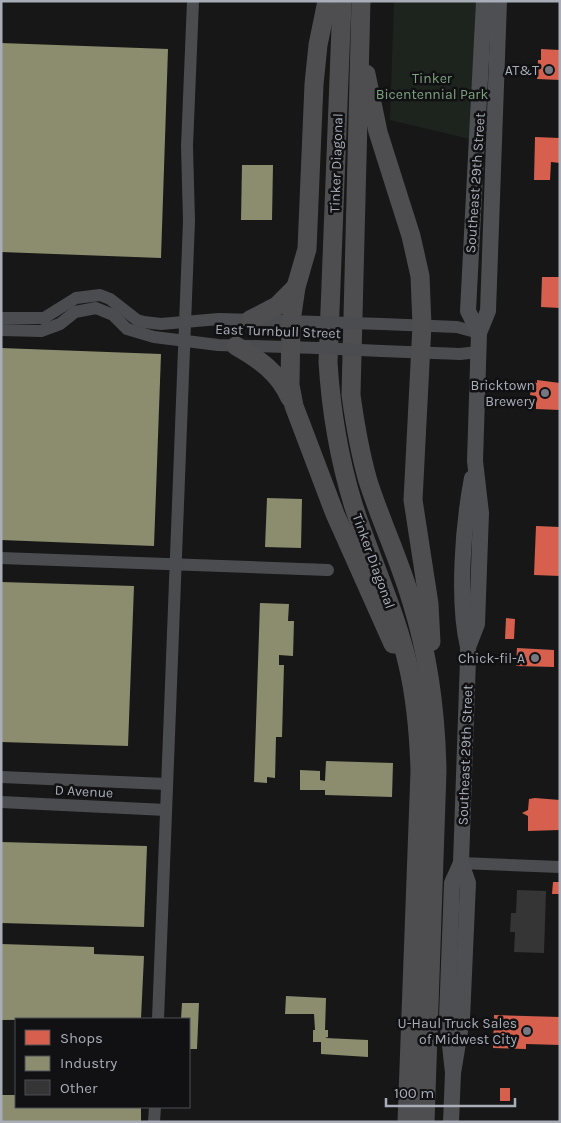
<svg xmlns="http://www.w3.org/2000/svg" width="561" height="1123" font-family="Karla,sans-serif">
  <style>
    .park { fill: #1d241e }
    .shops { fill: #d6604d }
    .industry { fill: #8c8c6e }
    .building { fill: #353536 }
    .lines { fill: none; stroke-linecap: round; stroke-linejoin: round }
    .minor { stroke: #4b4c50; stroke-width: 12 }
    .major { stroke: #4d4f52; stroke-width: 16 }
    .highway { stroke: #4e4e51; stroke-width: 19 }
    .minor-bridge { stroke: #4b4c50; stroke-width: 12 }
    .poi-dot { fill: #757880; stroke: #111113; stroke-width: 2 }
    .labels { text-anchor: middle; stroke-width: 5; stroke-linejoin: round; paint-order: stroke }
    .poi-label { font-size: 14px; fill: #a8adb8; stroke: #111113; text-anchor: end }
    .park-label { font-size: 14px; fill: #7fa381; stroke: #111113 }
    .street-label { font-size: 14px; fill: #a8adb8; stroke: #111113 }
  </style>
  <rect width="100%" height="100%" fill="#171717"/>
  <!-- park -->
  <polygon class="park" points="394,1 476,1 470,139 390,120"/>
  <!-- shops -->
  <g class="shops">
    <polygon points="541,49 560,50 560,80 537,79 538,60 541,60"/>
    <polygon points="535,137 560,138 560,163 551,162 550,180 534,180"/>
    <polygon points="542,277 560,277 560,308 541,307"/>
    <polygon points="537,380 560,383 560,410 536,409 536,396 530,395 532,382 537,383"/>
    <polygon points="536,526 560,527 560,576 534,575"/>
    <polygon points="506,618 515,619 514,639 505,639"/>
    <polygon points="517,648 554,650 554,667 516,666"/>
    <polygon points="535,798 560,800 560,830 528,831 528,816 522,813 528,810 529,799"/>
    <polygon points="553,882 560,882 560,894 552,894"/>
    <polygon points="494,1015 560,1017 560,1045 526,1044 526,1049 493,1048"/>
    <rect x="500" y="1088" width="10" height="13"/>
  </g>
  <!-- industry -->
  <g class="industry">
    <polygon points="1,43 168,49 161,258 1,252"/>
    <polygon points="242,165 273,165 272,220 241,220"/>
    <polygon points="1,348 161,354 154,546 1,540"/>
    <polygon points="267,498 302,499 301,548 265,547"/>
    <polygon points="1,582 134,586 128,746 1,742"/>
    <polygon points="260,603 289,604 288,621 294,621 293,656 279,655 279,665 284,665 282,737 276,737 275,778 267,777 267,783 254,782"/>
    <polygon points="326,761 393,763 392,797 325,795 325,790 300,790 300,770 320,771 320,780 325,781"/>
    <polygon points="1,842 147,846 144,927 1,923"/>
    <polygon points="1,944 94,947 94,954 144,956 141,1019 1,1020"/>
    <polygon points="286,996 326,998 325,1030 328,1030 328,1037 325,1038 368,1040 368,1057 321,1054 321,1042 313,1042 313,1030 315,1030 314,1014 285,1014"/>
    <polygon points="182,1003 199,1003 197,1049 189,1049 189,1019 181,1019"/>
    <polygon points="1,1095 16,1095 16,1107 141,1107 141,1122 1,1122"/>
  </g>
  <!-- building -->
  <polygon class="building" points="517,890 546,891 544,953 514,952 515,932 510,932 511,913 516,913"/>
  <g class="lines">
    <!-- minor -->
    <g class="minor">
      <polyline points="1,318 44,318 76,298 100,295 110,299 137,320 144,322 161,324 219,319 319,322"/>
      <polyline points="382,324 457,327 479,333"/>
      <polyline points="1,330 41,331 60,324 75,312 96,308 113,315 127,329 154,337 218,345 317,348"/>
      <polyline points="382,351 460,354 478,352"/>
      <polyline points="1,558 328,570"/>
      <polyline points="1,777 167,784"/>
      <polyline points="1,802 166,810"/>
      <polyline points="461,863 560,867"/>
      <polyline points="158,1019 189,221 187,146 193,1"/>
      <polyline points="154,1122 155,1107"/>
    </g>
    <!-- major -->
    <g class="major">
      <polyline points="479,333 468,311 484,1"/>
      <path d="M 468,647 C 457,601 463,525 472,478"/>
      <polyline points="453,1073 462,1019 468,883 461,863 468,659 468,647 477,624 481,513 475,461 479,333 488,311 499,1"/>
      <polyline points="451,1122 453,1073 447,1018 452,883 461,863"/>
    </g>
    <!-- highway -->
    <g class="highway">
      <polyline points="327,1 318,45 314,84 307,249 296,287 291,321 290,385 294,406 335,514 393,644"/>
      <path d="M 342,1 L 328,362 C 331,410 339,458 353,504 C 370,558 395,609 408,665 C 416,700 419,735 420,771 L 407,1122"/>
      <path d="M 361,1 L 351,395 C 355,424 360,453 368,481 C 381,522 400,561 412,603 C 429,658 436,713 437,771 L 425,1122"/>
      <polyline points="366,74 378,132 411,236 420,276 422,325 413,500 429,604 431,642"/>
      <polyline points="250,320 277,306 296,287"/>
      <path d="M 236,346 C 259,359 279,373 290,398"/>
    </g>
    <!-- minor-bridge -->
    <g class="minor-bridge">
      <polyline points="319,322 382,324"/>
      <polyline points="317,348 382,351"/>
    </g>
  </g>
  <!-- markers -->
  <g class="poi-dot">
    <circle cx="549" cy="70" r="5"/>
    <circle cx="545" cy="393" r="5"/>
    <circle cx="535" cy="658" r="5"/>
    <circle cx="527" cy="1031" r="5"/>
  </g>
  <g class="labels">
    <!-- poi labels -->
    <g class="poi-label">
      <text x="539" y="75">AT&amp;T</text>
      <text x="535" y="390">Bricktown<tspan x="535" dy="16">Brewery</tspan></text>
      <text x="525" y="663">Chick-fil-A</text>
      <text x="517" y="1028">U-Haul Truck Sales<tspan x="517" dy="16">of Midwest City</tspan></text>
    </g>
    <!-- park labels -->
    <g class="park-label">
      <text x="432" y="83">Tinker<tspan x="432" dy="16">Bicentennial Park</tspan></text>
    </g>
    <!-- street labels -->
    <g class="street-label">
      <text transform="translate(336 163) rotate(-88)" y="5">Tinker Diagonal</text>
      <text transform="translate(475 183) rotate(-86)" y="5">Southeast 29th Street</text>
      <text transform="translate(278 331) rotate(2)" y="5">East Turnbull Street</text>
      <text transform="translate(374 561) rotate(70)" y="5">Tinker Diagonal</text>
      <text transform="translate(465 755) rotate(-88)" y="5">Southeast 29th Street</text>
      <text transform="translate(84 791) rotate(3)" y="5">D Avenue</text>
    </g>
  </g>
  <!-- border -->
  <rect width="561" height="1123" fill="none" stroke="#a8adb8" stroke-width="5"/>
  <!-- legend -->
  <rect x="15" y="1018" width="175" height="90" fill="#111113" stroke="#4d4f55"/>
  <rect x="25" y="1030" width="25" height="15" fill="#d6604d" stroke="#4d4f55"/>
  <text x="60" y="1043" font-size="15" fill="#a8adb8">Shops</text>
  <rect x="25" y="1056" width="25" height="15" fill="#8c8c6e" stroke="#4d4f55"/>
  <text x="60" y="1068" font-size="15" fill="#a8adb8">Industry</text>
  <rect x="25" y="1080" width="25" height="15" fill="#353536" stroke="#4d4f55"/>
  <text x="60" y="1093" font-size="15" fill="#a8adb8">Other</text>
  <!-- scale -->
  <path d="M386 1098v8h129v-8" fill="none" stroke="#a8adb8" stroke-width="2.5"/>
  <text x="394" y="1098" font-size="15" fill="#a8adb8" stroke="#111113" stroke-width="4" paint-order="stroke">100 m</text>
</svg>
